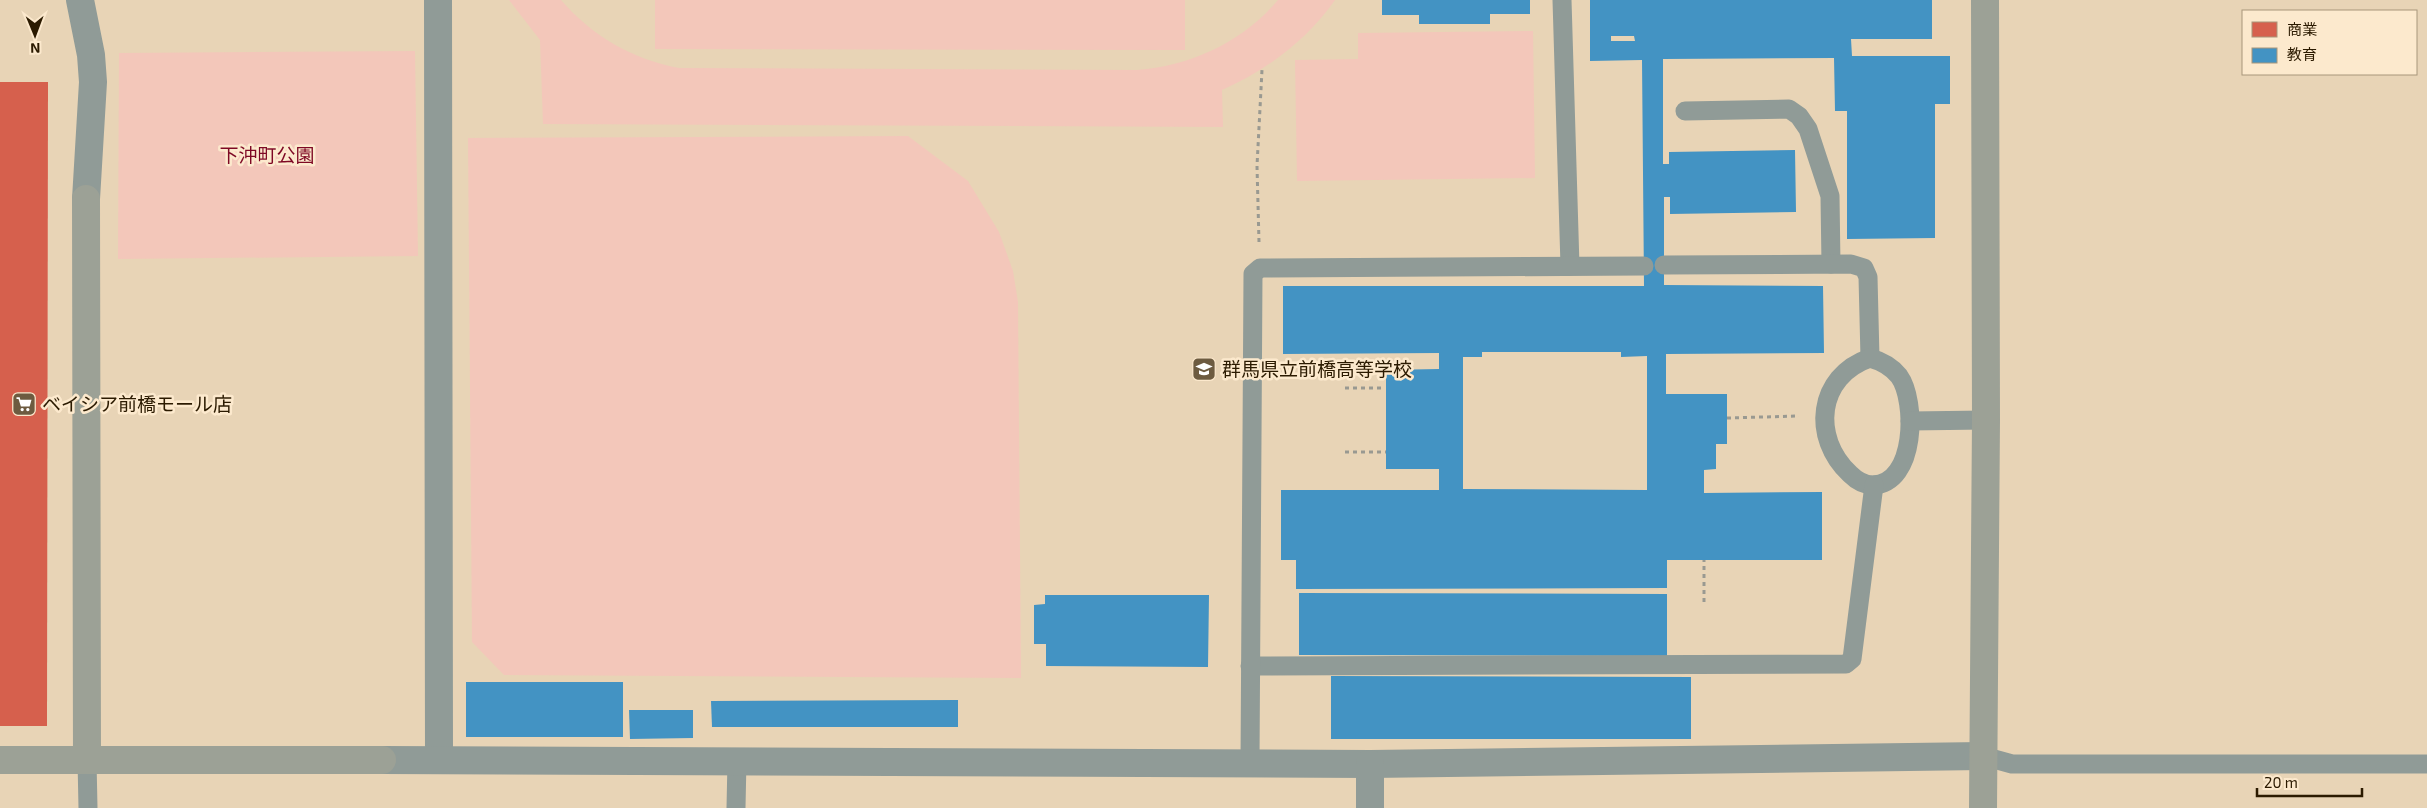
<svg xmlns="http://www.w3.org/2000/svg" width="2427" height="808" font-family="'Exo 2','Noto Sans JP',sans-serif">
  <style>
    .green { fill: #f3c7ba }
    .shops { fill: #d6604d }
    .schools { fill: #4393c3; fill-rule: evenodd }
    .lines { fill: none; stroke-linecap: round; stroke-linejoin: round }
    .path { stroke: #999991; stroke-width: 3; stroke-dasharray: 4 4; stroke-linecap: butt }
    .lane { stroke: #909b97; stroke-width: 19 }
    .street { stroke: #909b97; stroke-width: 28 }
    .secondary { stroke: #9ca196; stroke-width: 28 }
    .labels { text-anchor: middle; stroke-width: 5; stroke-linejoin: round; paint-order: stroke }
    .park-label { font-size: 19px; fill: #7e0824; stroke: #fce9cd }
    .poi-label { font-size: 19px; fill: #2b1a00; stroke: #fce9cd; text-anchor: start }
  </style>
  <rect width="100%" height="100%" fill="#e8d4b6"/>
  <!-- green -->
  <g class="green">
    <path d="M 509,0 L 561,0 C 592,36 632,59 679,68 L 1137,70 C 1191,66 1243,42 1278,0 L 1335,0 C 1307,40 1267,70 1222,90 L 1223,127 L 543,124 L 540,40 Z"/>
    <polygon points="655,0 1185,0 1185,50 655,49"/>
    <polygon points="1533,31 1535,178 1297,181 1295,60 1358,59 1358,33"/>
    <polygon points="415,51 418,256 118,259 119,53"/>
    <polygon points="908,136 968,181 999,232 1013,271 1018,302 1021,678 504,675 472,642 468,138"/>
  </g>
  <!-- shops -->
  <polygon class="shops" points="0,82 48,82 47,726 0,726"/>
  <!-- schools -->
  <g class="schools">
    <polygon points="1382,0 1530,0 1530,14 1490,14 1490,24 1419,24 1419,15 1382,15"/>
    <path d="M 1590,0 L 1932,0 L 1932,39 L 1851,39 L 1852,56 L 1950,56 L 1950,104 L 1935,104 L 1935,238 L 1847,239 L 1847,111 L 1835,111 L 1834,58 L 1663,59 L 1663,164 L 1669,164 L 1669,152 L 1795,150 L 1796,212 L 1670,214 L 1670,197 L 1664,197 L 1664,285 L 1823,286 L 1824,353 L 1666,354 L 1666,394 L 1727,394 L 1727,444 L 1716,444 L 1716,469 L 1704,470 L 1704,493 L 1822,492 L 1822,560 L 1667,560 L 1667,588 L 1296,589 L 1296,560 L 1281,560 L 1281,490 L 1439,490 L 1439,469 L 1386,469 L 1386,370 L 1439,369 L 1439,353 L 1283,354 L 1283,286 L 1644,286 L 1642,60 L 1590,61 ZM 1611,36 L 1634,36 L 1635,41 L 1611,41 ZM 1482,352 L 1621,352 L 1621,357 L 1647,356 L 1647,490 L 1463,489 L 1463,357 L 1482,357 Z"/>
    <polygon points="1299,593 1667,594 1667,656 1299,655"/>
    <polygon points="1045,595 1209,595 1208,667 1046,666 1046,644 1034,644 1034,605 1045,604"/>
    <polygon points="1331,676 1691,677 1691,739 1331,739"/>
    <rect x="466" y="682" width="157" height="55"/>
    <polygon points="958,700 958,727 712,727 711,701"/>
    <polygon points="629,710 693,710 693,738 630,739"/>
  </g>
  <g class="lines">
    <!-- path -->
    <g class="path">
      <polyline points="1259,242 1257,166 1262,70"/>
      <polyline points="1345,388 1385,388"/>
      <polyline points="1727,418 1799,416"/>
      <polyline points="1345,452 1386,452"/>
      <polyline points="1704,602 1704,560"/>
    </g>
    <!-- lane -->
    <g class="lane">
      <polyline points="1562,0 1570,266"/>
      <polyline points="1685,111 1789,109 1799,116 1808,129 1830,196 1831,264"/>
      <polyline points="1664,265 1851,264 1864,268 1868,277 1870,358"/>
      <path d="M 1870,358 C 1881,361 1891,366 1899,376 C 1917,401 1916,484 1873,485 C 1864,485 1856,480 1850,474 C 1811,438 1817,376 1870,358 Z"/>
      <polyline points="1910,421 1986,420"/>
      <polyline points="1250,666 1846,664 1852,659 1874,485"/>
      <polyline points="1983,756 2012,764 2427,764"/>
      <polyline points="87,760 88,808"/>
      <polyline points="1250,763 1253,274 1260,268 1644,266"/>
      <polyline points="736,808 737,760"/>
    </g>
    <!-- street -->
    <g class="street">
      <polyline points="80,0 91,55 93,82 86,199"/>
      <polyline points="438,0 439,760"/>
      <polyline points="382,760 1370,764 1983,756"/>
      <polyline points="1370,808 1370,764"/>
    </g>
    <!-- secondary -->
    <g class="secondary">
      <polyline points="86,199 87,760"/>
      <polyline points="0,760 382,760"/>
      <polyline points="1983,808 1986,420 1985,0"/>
    </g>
  </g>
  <!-- icons -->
  <defs>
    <g id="school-square" transform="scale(1.25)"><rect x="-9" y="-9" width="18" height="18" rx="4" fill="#6d5b40" stroke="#fce9cd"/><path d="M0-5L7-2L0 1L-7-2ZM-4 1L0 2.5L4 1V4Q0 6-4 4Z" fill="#fff"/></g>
    <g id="supermarket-square" transform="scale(1.25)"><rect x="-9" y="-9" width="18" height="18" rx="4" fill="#6d5b40" stroke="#fce9cd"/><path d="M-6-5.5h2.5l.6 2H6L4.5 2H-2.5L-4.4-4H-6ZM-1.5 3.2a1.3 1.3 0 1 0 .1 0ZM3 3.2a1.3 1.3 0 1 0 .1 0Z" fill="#fff"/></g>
  </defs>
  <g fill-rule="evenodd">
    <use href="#school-square" x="1204" y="369"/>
    <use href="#supermarket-square" x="24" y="404"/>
  </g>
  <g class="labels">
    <!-- park labels -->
    <g class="park-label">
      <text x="267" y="162">下沖町公園</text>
    </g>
    <!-- poi labels -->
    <g class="poi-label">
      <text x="1222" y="376">群馬県立前橋高等学校</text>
      <text x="42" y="411">ベイシア前橋モール店</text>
    </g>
  </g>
  <!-- legend -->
  <rect x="2242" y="10" width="175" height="65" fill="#fce9cd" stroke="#a8967b"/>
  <rect x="2252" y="22" width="25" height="15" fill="#d6604d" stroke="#a8967b"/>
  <text x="2287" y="35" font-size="15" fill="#2b1a00">商業</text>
  <rect x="2252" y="48" width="25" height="15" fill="#4393c3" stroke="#a8967b"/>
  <text x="2287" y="60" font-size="15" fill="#2b1a00">教育</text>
  <!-- north arrow -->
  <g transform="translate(35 35) rotate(179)" stroke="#fce9cd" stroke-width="4" paint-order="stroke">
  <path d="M0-4L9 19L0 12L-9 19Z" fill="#2b1a00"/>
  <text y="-8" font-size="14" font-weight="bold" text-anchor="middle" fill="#2b1a00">N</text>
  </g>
  <!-- scale -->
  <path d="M2257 788v8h105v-8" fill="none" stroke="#2b1a00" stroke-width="2.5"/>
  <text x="2264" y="788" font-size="15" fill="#2b1a00" stroke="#fce9cd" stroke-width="4" paint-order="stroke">20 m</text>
</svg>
